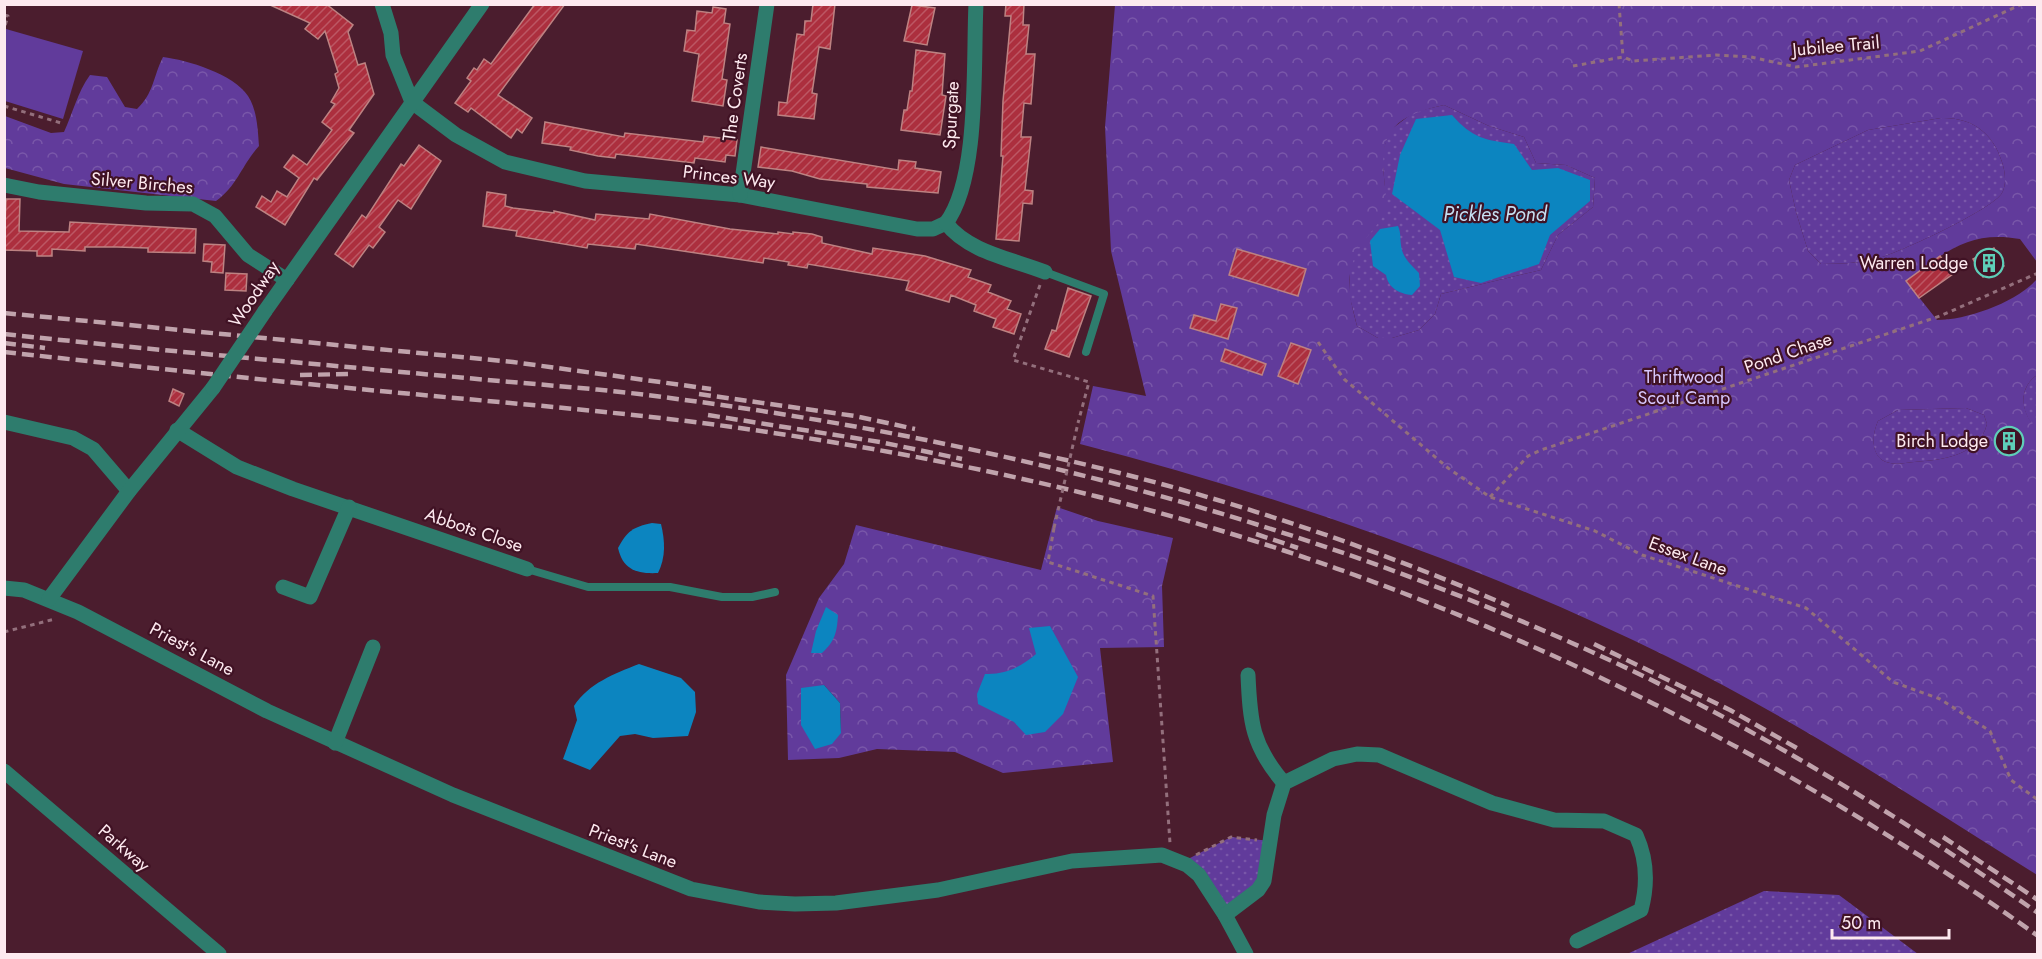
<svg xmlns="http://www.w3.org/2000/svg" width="2042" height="959" font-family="Jost,sans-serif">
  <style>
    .grass { fill: url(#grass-dots) }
    .forest { fill: url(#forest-crowns); fill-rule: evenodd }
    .pitch { fill: #613b9b }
    .water { fill: #0c85c0 }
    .building { fill: url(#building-hatch); stroke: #bd8282; stroke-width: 1.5 }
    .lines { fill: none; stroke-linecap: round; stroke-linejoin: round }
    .path { stroke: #936f7c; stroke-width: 3; stroke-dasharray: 4.5 4.5; stroke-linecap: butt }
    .service { stroke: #2e7c6d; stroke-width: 8 }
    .minor { stroke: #2e7c6d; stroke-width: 15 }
    .rail { stroke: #c0a3ac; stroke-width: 4.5; stroke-dasharray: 12 6; stroke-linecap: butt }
    .path-bridge { stroke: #936f7c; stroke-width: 3; stroke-dasharray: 4.5 4.5; stroke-linecap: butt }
    .minor-bridge { stroke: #2e7c6d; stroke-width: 15 }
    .labels { text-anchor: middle; stroke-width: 4.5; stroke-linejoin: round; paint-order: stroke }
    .street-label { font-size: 18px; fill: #fde9ef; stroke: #401224 }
    .poi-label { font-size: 18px; fill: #fde9ef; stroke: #401224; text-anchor: end }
    .park-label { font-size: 18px; fill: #d7c7fd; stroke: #401224 }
    .water-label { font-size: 20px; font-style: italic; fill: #c5dff2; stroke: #401224 }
  </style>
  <defs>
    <pattern id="grass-dots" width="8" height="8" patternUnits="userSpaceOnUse" patternTransform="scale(1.5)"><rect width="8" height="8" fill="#613b9b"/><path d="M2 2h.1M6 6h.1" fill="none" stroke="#7957a9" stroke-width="1.8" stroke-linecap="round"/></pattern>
    <pattern id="forest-crowns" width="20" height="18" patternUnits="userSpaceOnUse" patternTransform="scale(1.5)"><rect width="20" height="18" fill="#613b9b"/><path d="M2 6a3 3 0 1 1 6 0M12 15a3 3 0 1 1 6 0" fill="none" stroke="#7957a9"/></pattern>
    <pattern id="building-hatch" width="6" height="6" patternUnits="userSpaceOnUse" patternTransform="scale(1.5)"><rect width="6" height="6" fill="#ac2f3e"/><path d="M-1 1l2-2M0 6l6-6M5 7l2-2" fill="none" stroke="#bc5764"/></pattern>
  </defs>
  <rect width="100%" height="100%" fill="#4b1d2e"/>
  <!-- grass -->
  <g class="grass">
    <polygon points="1444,105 1489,126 1524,137 1536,163 1566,165 1595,178 1593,207 1558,235 1541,270 1441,294 1435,314 1419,330 1392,338 1378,338 1357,326 1349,294 1350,265 1385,189 1382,155 1389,131 1414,112"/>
    <path d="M 1941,118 C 1972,117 1993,133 2002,162 C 2005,171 2007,184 2002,193 C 1992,210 1893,256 1872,260 C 1855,263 1838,264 1821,264 L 1808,251 L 1796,212 L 1789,180 L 1795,165 L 1868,130 Z"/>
    <path d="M 2037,375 L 2037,430 C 2021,414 2017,389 2037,375 Z"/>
    <path d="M 1966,408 L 1984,415 L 1987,424 C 1979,456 1942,460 1914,462 C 1904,463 1891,466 1882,460 C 1870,451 1873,432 1878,421 L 1898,410 Z"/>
    <polygon points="1231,837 1271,841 1264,881 1225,915 1188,859"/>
    <polygon points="1764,891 1839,895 1918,954 1627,954"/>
  </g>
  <!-- forest -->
  <g class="forest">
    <path d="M 1115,5 L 2037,5 L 2037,262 L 2020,239 C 1969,230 1945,252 1906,281 L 1937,320 C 1967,320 2017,302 2037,279 L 2037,375 C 2017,389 2021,414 2038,430 L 2037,875 C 1916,799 1796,720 1668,657 C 1481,565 1281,496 1080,444 L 1093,386 L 1146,396 L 1111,251 L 1105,127 ZM 1444,105 L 1489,126 L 1524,137 L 1536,163 L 1566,165 L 1595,178 L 1593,207 L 1558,235 L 1541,270 L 1441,294 L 1435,314 L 1419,330 L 1392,338 L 1378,338 L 1357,326 C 1348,292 1343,270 1365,240 C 1370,232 1380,223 1384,214 C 1388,204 1385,188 1384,177 C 1379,128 1399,115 1444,105 ZM 1941,118 C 1972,117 1993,133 2002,162 C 2005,171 2007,184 2002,193 C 1992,210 1893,256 1872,260 C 1855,263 1838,264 1821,264 L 1808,251 L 1796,212 L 1789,180 L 1795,165 L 1868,130 ZM 1966,408 L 1984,415 L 1987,424 C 1979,456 1942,460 1914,462 C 1904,463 1891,466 1882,460 C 1870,451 1873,432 1878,421 L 1898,410 Z"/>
    <path d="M 163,57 C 187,60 234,74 248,96 C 257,109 258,131 259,146 C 241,166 238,185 216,201 L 64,184 L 5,168 L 5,116 L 51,133 L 64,132 C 73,113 77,93 90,75 L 107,77 L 125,107 L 137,109 C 154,93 153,77 163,57 Z"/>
    <path d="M 1057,507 L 1098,521 L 1173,538 L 1162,586 L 1164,647 L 1100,648 L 1113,762 L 1003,773 L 955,752 L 877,749 L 839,758 L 788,760 L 786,675 L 819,598 L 844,564 L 856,525 L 1041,570 ZM 824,685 L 840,703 L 841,733 Z"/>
  </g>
  <!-- pitch -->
  <polygon class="pitch" points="6,29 83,51 63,119 5,101"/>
  <!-- water -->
  <g class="water">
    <path d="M 1452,115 C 1472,138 1485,140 1514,144 L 1532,170 L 1558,168 L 1590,180 L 1590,201 L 1550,235 L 1539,264 L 1481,283 L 1454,277 L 1440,230 L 1392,194 L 1400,155 L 1416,119 Z"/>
    <path d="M 1398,226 C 1401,233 1400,237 1401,245 C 1402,257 1411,265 1419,273 L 1420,286 L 1412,295 C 1400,294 1388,288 1386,275 L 1373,266 L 1370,241 L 1380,229 Z"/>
    <path d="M 652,523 L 661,524 C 665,541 666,557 658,573 C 637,574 623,570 618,548 C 627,531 633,527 652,523 Z"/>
    <path d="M 826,607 L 838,615 C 837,632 835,641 822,653 L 811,653 L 816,631 Z"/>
    <path d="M 1050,626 L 1078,677 L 1063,714 L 1045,732 L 1026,735 L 1014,722 L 978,704 L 977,694 L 985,674 C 1005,675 1021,667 1036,654 L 1029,628 Z"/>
    <path d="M 639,664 L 681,678 L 695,692 L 696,712 L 688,736 L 653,738 L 635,734 L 620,736 L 590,770 L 563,759 L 577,720 L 574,706 C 589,683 614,674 639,664 Z"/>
    <polygon points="824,685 840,703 841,733 832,744 815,749 801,725 801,688"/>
  </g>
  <!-- building -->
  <g class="building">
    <polygon points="268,4 326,4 353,25 348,32 358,65 365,63 374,94 349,130 354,133 317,180 314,178 285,225 256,207 262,196 271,202 277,191 287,197 299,178 284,167 293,155 307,165 332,130 322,122 335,104 331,102 339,88 335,74 338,72 325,31 318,39 305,29 310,23"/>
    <polygon points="535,4 565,4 498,95 532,118 522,133 517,129 511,138 471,108 468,112 455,103 471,81 467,78 474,68 477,70 484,59 491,64"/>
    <polygon points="813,4 835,4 830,49 819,47 812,93 817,94 814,119 778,115 779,102 787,103 797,34 804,35 805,21 811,21"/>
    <polygon points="1006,4 1024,4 1023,25 1029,25 1026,54 1035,54 1031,104 1024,103 1021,137 1031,137 1025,190 1033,191 1032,204 1023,203 1019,241 996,239 1003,156 1001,156 1003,101 1011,16 1005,16"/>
    <polygon points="912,5 935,8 927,45 904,41"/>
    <polygon points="713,7 726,9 724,23 730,24 722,79 727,80 723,106 692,101 699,54 684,51 687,30 695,31 697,11 712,13"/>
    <polygon points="916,50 945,54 942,95 946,96 940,135 901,130 904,110 907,110 910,91 912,91"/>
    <polygon points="545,122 624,137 625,133 703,142 704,136 737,140 735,156 726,155 725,162 695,158 694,163 616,154 615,158 598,156 570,150 571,147 542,143"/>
    <polygon points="419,145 441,161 411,209 398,200 379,227 385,232 373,248 369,245 353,267 335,254 362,215 366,218 401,164 404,166"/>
    <polygon points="761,147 898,170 899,160 916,162 915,168 941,172 938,193 867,187 867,184 820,179 792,171 758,167"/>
    <polygon points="487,192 506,195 505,206 513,208 554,213 554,211 595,220 596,214 649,219 650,214 730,229 778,234 778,232 793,234 793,232 812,234 822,237 822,243 872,254 873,248 925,256 971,270 968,277 991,285 988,292 1011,301 1007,309 1021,314 1014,334 993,327 996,319 974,311 976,305 951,295 949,302 906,290 909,281 808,264 807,268 788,265 789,262 764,258 763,263 636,244 635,249 588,244 587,248 516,236 517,231 483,226"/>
    <polygon points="6,199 20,199 19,231 69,232 70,222 196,229 195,253 148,252 148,248 117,247 85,247 85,251 52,249 52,256 37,256 37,251 4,250"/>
    <polygon points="204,244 225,245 223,273 211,272 212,262 203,261"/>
    <polygon points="1994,248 2004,266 1983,277 1973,259"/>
    <polygon points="1237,249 1306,269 1298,296 1229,275"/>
    <polygon points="1940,256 1953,274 1919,298 1906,281"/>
    <polygon points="226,273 247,274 246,291 225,290"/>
    <polygon points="1068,288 1091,296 1069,357 1045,349 1052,330 1056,331"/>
    <polygon points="1221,304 1237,308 1228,339 1190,328 1194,315 1216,321"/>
    <polygon points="1291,343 1311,350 1298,384 1278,376"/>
    <polygon points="1225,349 1266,364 1262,375 1221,361"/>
    <polygon points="173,389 184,394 179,406 169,401"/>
    <polygon points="2020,432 2023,445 1999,451 1996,437"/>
  </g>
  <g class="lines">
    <!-- path -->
    <g class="path">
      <polyline points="1619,4 1623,57"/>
      <polyline points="4,15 8,16 4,29"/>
      <polyline points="1573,66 1623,57 1633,61 1716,55 1751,57 1796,67 1920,51 2022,4"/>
      <polyline points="4,106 61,123"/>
      <polyline points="1040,285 1013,360 1089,382 1078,423"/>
      <polyline points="1318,342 1344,379 1448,468 1490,497 1595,531 1642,555 1806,608 1893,682 1940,699 1990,731 2011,780 2038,800"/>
      <polyline points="1490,497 1528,456 1541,450 1940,316 2038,273"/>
      <polyline points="1054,528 1048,562 1153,596 1170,843"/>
      <polyline points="4,632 55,619"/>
      <polyline points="1196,855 1231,837 1257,840"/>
    </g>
    <!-- service -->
    <g class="service">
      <polyline points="1045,272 1104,294 1086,352"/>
      <polyline points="527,569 588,587 670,587 722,597 752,597 775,592"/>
    </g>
    <!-- minor -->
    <g class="minor">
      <path d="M 382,4 L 391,33 L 393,55 L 412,102 L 456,135 L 505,162 L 585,181 L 740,195 L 917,229 L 933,229 L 946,223 C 968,252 1012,259 1045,272"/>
      <polyline points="4,185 39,192 146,203 193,204 215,216 248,255 287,280"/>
      <polyline points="740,195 767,4"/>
      <path d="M 946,223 C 980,178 973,61 976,4"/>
      <polyline points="265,311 482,4"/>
      <polyline points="4,422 73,438 93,449 129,491"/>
      <polyline points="177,430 237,467 293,489 527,569"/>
      <polyline points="283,587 310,597 349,507"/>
      <polyline points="4,588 24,590 78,612 267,711 453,795 691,889 759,902 795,904 836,903 938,890 1072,861 1162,855 1187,865 1199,875 1225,915 1246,954"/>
      <polyline points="49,599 129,491 213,388"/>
      <path d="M 1248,675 C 1250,722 1252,746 1284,783"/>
      <polyline points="335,743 373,647"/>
      <polyline points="4,771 219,954"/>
      <path d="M 1225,915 L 1258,890 L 1264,881 L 1274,815 L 1284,783 L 1333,759 L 1357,754 L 1379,755 L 1492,803 L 1554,820 L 1604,821 L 1636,835 C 1647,859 1648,884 1641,910 L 1577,941"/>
    </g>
    <!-- rail -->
    <g class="rail">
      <polyline points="4,313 513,362 711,389"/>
      <path d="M 4,334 C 162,351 319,364 477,379 C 541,385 606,389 670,398 C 988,439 1299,519 1592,652 C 1749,723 1897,814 2038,913"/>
      <polyline points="4,343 45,348"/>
      <path d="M 4,352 C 133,366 262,380 391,392 C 495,402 599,410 702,423 C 834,440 966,464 1095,496 C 1434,580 1754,733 2038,936"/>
      <polyline points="300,375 348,374"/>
      <polyline points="699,394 855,416 915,429"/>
      <polyline points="708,415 880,442 962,459"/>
      <path d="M 1039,454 C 1200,489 1358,541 1509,606"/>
      <polyline points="1256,534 1298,548"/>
      <polyline points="1594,644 1730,710 1802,751"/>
      <polyline points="1943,837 2038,900"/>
    </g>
    <!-- path-bridge -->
    <polyline class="path-bridge" points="1054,528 1078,423"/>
    <!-- minor-bridge -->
    <polyline class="minor-bridge" points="213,388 265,311"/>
  </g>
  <!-- icons -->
  <defs>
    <g id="building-ring" transform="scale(1.5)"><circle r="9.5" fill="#401224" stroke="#5eceb8" stroke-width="1.5"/><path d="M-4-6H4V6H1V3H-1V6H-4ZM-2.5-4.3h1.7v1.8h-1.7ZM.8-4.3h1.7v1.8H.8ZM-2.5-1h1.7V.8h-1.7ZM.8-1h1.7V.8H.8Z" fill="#5eceb8"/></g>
  </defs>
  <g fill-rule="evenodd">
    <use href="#building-ring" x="1989" y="263"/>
    <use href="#building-ring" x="2009" y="441"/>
  </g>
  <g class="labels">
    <!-- street labels -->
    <g class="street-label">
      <text transform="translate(1836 46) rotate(-5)" y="6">Jubilee Trail</text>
      <text transform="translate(735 97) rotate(-82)" y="6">The Coverts</text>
      <text transform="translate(951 115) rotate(-87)" y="6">Spurgate</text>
      <text transform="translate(729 177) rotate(7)" y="6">Princes Way</text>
      <text transform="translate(142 183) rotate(5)" y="6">Silver Birches</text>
      <text transform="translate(254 294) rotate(-56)" y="6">Woodway</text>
      <text transform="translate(1788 353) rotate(-19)" y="6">Pond Chase</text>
      <text transform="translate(474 530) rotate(19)" y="6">Abbots Close</text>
      <text transform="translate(1688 556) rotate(20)" y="6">Essex Lane</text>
      <text transform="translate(192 649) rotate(28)" y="6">Priest's Lane</text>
      <text transform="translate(633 846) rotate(21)" y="6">Priest's Lane</text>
      <text transform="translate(124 848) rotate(41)" y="6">Parkway</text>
    </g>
    <!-- poi labels -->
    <g class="poi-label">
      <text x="1968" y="269">Warren Lodge</text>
      <text x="1988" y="447">Birch Lodge</text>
    </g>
    <!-- park labels -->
    <g class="park-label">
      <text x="1684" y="383">Thriftwood<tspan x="1684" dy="21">Scout Camp</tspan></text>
    </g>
    <!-- water labels -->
    <g class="water-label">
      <text x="1495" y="221">Pickles Pond</text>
    </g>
  </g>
  <!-- border -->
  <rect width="2042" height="959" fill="none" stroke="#fde9ef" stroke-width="12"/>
  <!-- scale -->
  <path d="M1832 929v9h117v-9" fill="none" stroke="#fde9ef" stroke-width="3"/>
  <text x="1841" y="929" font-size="18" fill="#fde9ef" stroke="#401224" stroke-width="4.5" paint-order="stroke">50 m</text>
</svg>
